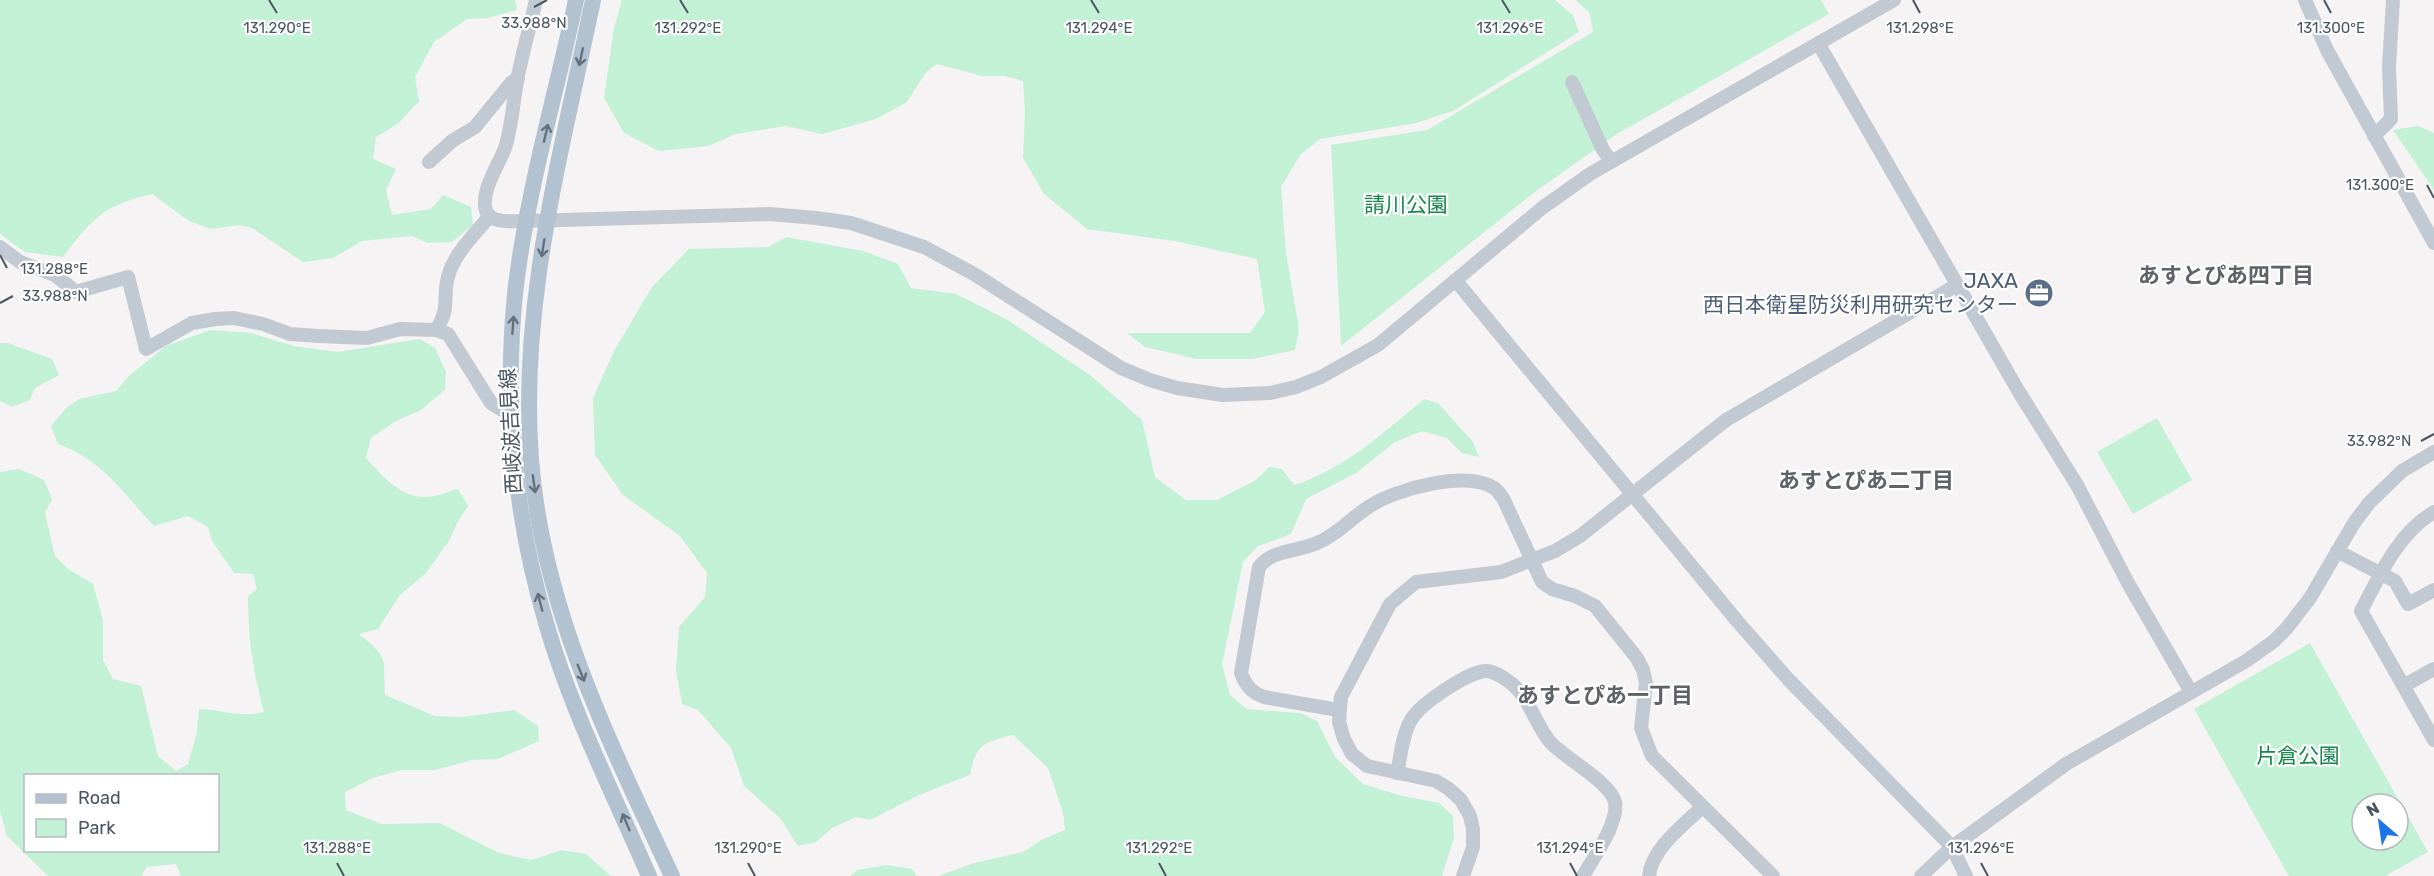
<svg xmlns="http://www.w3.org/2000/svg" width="2434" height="876" font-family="Rubik,'Noto Sans JP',sans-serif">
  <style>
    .green { fill: #c3f1d5; fill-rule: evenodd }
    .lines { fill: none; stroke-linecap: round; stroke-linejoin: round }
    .minor { stroke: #c1cad2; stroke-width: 14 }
    .major { stroke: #b3c2d1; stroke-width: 16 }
    .oneway { stroke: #64717d }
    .ticks { fill: none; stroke: #4a5661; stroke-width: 2 }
    .labels { text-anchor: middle; stroke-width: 4.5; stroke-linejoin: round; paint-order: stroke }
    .park-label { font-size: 21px; fill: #17864f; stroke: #fff }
    .service-label { font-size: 21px; fill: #4e5e75; stroke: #fff; text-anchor: end }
    .street-label { font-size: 21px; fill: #4a5661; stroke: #fff }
    .neighbourhood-label { font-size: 22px; font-weight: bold; fill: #5f6368; stroke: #fff }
    .ticks-label { font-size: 15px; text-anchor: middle; fill: #4a5661; stroke: #fff; stroke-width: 4.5; stroke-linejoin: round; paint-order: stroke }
  </style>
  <rect width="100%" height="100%" fill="#f5f3f3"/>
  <!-- green -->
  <g class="green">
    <path d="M 0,0 L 515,0 L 517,10 L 488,18 L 467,19 L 434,42 L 415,77 L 419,101 L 399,123 L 376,137 L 373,159 L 396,169 L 386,190 L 392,215 L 431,209 L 443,195 L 471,207 L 473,225 L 452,242 L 428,243 L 412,236 L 362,241 L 333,258 L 303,262 L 252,228 L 239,225 L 211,229 L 189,221 L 152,194 C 102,206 93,218 63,257 L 25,252 L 0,234 Z"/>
    <polygon points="622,0 1555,0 1573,15 1579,32 1453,111 1416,123 1320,139 1300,155 1281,187 1286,253 1299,329 1295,350 1252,359 1197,359 1145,347 1127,333 1250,333 1265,312 1257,259 1175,241 1087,229 1044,194 1023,158 1025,111 1023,81 1005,76 982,76 937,64 926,72 907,102 876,119 822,134 786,126 736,134 708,146 659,151 624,133 604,98 614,28"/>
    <polygon points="1575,0 1821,0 1829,14 1617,134 1536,191 1341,346 1331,145 1427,130 1593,32 1589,12"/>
    <polygon points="2418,126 2434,133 2434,190 2393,130"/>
    <path d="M 786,237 L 863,251 L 898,264 L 911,288 L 956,294 L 1006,319 L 1090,375 L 1142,420 L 1155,477 L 1186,500 L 1217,500 L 1256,480 L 1269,467 L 1282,469 L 1294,485 C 1343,470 1386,431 1424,399 L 1438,403 L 1473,442 L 1479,457 L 1462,453 L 1447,438 L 1422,431 L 1395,442 L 1356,473 L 1306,499 L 1291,534 L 1258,546 L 1243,562 L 1222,664 L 1230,695 L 1247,709 L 1300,713 L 1317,721 L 1335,757 L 1363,784 L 1402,796 L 1439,803 L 1453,816 L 1454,838 L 1442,876 L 938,876 L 974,863 L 1023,852 L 1043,839 L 1065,830 L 1063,813 L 1048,768 L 1013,735 C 984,742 976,744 970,775 L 919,795 L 870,820 L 856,817 L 832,828 L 816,842 L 798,846 L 780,818 L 744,786 L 731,748 L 698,710 L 682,704 L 676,671 L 679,627 L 705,597 L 707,573 L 680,536 L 623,495 L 595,455 L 593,398 L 614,351 L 652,287 L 689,249 L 768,247 Z"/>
    <path d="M 210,330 L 251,333 L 294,346 L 337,352 L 420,339 L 435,348 L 446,372 L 445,390 L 421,410 L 394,422 L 371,438 L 366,458 C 382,476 400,497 425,497 C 436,498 448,491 458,489 L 468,506 L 457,523 L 450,539 L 426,573 L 400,595 L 378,629 L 359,634 C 390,659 383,659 385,695 L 435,716 L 462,717 L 514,710 L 538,726 L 539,741 L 498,759 L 472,760 L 435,770 L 401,770 L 373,778 L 345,792 L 346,810 L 381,824 L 440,823 L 499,853 L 532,860 L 561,850 L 586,854 L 611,876 L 181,876 L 176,864 L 147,867 L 141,876 L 48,876 L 7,836 L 0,811 L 0,472 L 19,469 L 44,480 L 52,499 L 45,513 L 55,556 L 68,569 L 93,584 L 103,620 L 103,660 L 113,679 L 141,686 L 158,756 L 176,771 L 188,764 L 197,732 L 199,709 C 224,710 240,718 264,712 C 253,672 248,638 248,596 L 257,589 L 253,574 L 234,573 L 212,541 L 208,527 L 188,516 L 154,526 C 122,492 104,461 58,444 L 51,426 L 66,408 L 79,399 L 116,391 L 129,376 L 166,346 ZM 26,776 L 218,776 L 218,850 L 26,850 Z"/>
    <polygon points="0,343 8,343 52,359 59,375 35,388 30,400 12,407 0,401"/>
    <polygon points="2157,418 2192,480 2133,514 2097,452"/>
    <path d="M 2310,643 L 2428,852 L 2385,876 L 2289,876 L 2194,709 ZM 2362,804 L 2398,804 L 2398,840 L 2362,840 Z"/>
    <polygon points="887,865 912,869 917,876 850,876 858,870"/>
  </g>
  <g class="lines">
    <!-- minor -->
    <g class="minor">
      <path d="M 536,0 C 530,27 522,54 517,81 C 513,103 512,126 505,148 C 499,165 478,194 487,213 C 493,224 515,221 526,221 L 769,214 L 816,218 L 851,223 L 924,247 L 974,274 L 1121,368 L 1150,380 L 1177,388 L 1223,395 L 1270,393 L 1296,387 L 1321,377 L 1378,345 L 1542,208 L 1590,174 L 1894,0"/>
      <polyline points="2305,0 2327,50 2434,243"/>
      <polyline points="1818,43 2019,392 2077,485 2128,583 2191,692"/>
      <polyline points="1572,82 1603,150 1611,161"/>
      <polyline points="2374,136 2391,119 2389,67 2393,0"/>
      <polyline points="429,162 452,141 475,127 511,83 518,78"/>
      <polyline points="0,247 20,262 55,275 76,292 128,277 146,349 192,323 215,319 234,318 263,324 290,334 319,336 367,338 400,329 436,330 448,334 491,403 512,416"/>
      <polyline points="1456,281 1738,622 1788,679 1952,847 1966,876"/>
      <path d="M 436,330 C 451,307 442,299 448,277 C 454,253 475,234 490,216"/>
      <path d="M 2434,512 C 2398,533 2380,575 2361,611 L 2434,740"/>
      <polyline points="2337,551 2395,581 2408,604 2434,590"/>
      <polyline points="2405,685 2434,669"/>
      <path d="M 1338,710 L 1264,697 C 1251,692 1246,686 1241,673 L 1259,567 C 1273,549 1297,552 1317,543 C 1337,535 1352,517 1370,506 C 1396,489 1466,470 1494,488 C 1498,490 1500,495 1503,498 L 1542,582 L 1552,589 L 1575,596 L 1595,606 L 1637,658 L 1643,670 L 1646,683 L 1641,728 L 1652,756 L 1773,876"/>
      <path d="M 1397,773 C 1401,756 1402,735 1411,720 C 1420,704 1469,671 1486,671 C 1495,671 1504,678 1511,683 C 1530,698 1535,725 1551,743 C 1566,759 1610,782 1615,802 C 1619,823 1593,858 1583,876"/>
      <polyline points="1463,876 1473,847 1473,829 1470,816 1461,800 1449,789 1436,781 1367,766 1352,754 1344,739 1339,722 1341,697 1390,604 1416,582 1501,572 1555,551 1580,536 1726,420 1957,285"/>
      <path d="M 1649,876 C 1652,848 1683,826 1702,807"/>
      <polyline points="1921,876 1952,847 2066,764 2246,661 2274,641 2287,628 2310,598 2354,523 2369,503 2402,471 2434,452"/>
    </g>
    <!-- major -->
    <g class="major">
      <path d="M 576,0 C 555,98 526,195 515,294 C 504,405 515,517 546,623 C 571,710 613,793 649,876"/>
      <path d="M 593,0 C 562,151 519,304 531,459 C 542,608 610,743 672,876"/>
    </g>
  </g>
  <!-- one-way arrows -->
  <defs><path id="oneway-shaft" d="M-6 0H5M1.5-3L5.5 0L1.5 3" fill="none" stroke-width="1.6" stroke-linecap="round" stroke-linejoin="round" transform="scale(1.5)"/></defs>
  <g class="oneway">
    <use href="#oneway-shaft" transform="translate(581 57) rotate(102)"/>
    <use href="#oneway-shaft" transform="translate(546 133) rotate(-77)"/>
    <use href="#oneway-shaft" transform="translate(543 248) rotate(99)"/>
    <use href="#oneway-shaft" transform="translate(513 325) rotate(-86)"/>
    <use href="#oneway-shaft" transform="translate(534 484) rotate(82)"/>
    <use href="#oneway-shaft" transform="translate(540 602) rotate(-105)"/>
    <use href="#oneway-shaft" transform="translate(581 673) rotate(68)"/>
    <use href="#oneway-shaft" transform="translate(626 822) rotate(-113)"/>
  </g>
  <!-- ticks -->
  <path class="ticks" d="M 269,0 L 277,13M 680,0 L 688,13M 1091,0 L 1099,13M 1502,0 L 1510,13M 1913,0 L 1920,13M 2324,0 L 2331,13M 534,7 L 547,0M 2427,185 L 2434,198M 0,255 L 7,268M 0,303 L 13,296M 2421,441 L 2434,434M 337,863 L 344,876M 748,863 L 755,876M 1159,863 L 1166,876M 1570,863 L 1577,876M 1981,863 L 1988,876"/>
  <!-- icons -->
  <defs>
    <g id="office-disc" transform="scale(1.5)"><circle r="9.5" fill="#5c6f8a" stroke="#fff"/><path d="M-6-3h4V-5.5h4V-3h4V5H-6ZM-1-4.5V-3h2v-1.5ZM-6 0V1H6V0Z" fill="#fff"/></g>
  </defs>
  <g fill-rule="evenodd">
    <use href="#office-disc" x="2039" y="293"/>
  </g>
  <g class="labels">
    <!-- park labels -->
    <g class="park-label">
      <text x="1406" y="212">請川公園</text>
      <text x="2298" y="763">片倉公園</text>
    </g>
    <!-- service labels -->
    <g class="service-label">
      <text x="2018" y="288">JAXA<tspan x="2018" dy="24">西日本衛星防災利用研究センター</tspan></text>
    </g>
    <!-- street labels -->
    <g class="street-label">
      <text transform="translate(511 431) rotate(-93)" y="7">西岐波吉見線</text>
    </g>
    <!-- neighbourhood labels -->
    <g class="neighbourhood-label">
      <text x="2226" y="283">あすとぴあ四丁目</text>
      <text x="1866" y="488">あすとぴあ二丁目</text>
      <text x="1605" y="703">あすとぴあ一丁目</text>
    </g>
  </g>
  <g class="ticks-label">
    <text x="534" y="28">33.988°N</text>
    <text x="2331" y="33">131.300°E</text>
    <text x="277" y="33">131.290°E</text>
    <text x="688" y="33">131.292°E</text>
    <text x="1099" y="33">131.294°E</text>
    <text x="1510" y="33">131.296°E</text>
    <text x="1920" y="33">131.298°E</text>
    <text x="2380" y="190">131.300°E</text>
    <text x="54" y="274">131.288°E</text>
    <text x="55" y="301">33.988°N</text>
    <text x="2379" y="446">33.982°N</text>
    <text x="337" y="853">131.288°E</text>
    <text x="748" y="853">131.290°E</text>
    <text x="1159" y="853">131.292°E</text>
    <text x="1570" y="853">131.294°E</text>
    <text x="1981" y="853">131.296°E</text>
  </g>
  <!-- legend -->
  <rect x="24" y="774" width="195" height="78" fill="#ffffff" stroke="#b7bbc0" stroke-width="1.5"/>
  <rect x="36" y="794" width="30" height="9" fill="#b3c2d1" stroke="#b7bbc0" stroke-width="1.5"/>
  <text x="78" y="804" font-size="18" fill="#4a5661">Road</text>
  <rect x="36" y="819" width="30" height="18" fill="#c3f1d5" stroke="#b7bbc0" stroke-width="1.5"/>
  <text x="78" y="834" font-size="18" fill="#4a5661">Park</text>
  <!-- north arrow -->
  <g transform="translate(2380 822) rotate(331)"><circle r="28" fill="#ffffff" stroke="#b7bbc0" stroke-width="1.5"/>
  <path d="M0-4.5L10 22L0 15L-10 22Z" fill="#1a73e8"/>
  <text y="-9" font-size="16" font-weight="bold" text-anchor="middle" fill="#4a5661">N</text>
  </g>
</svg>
